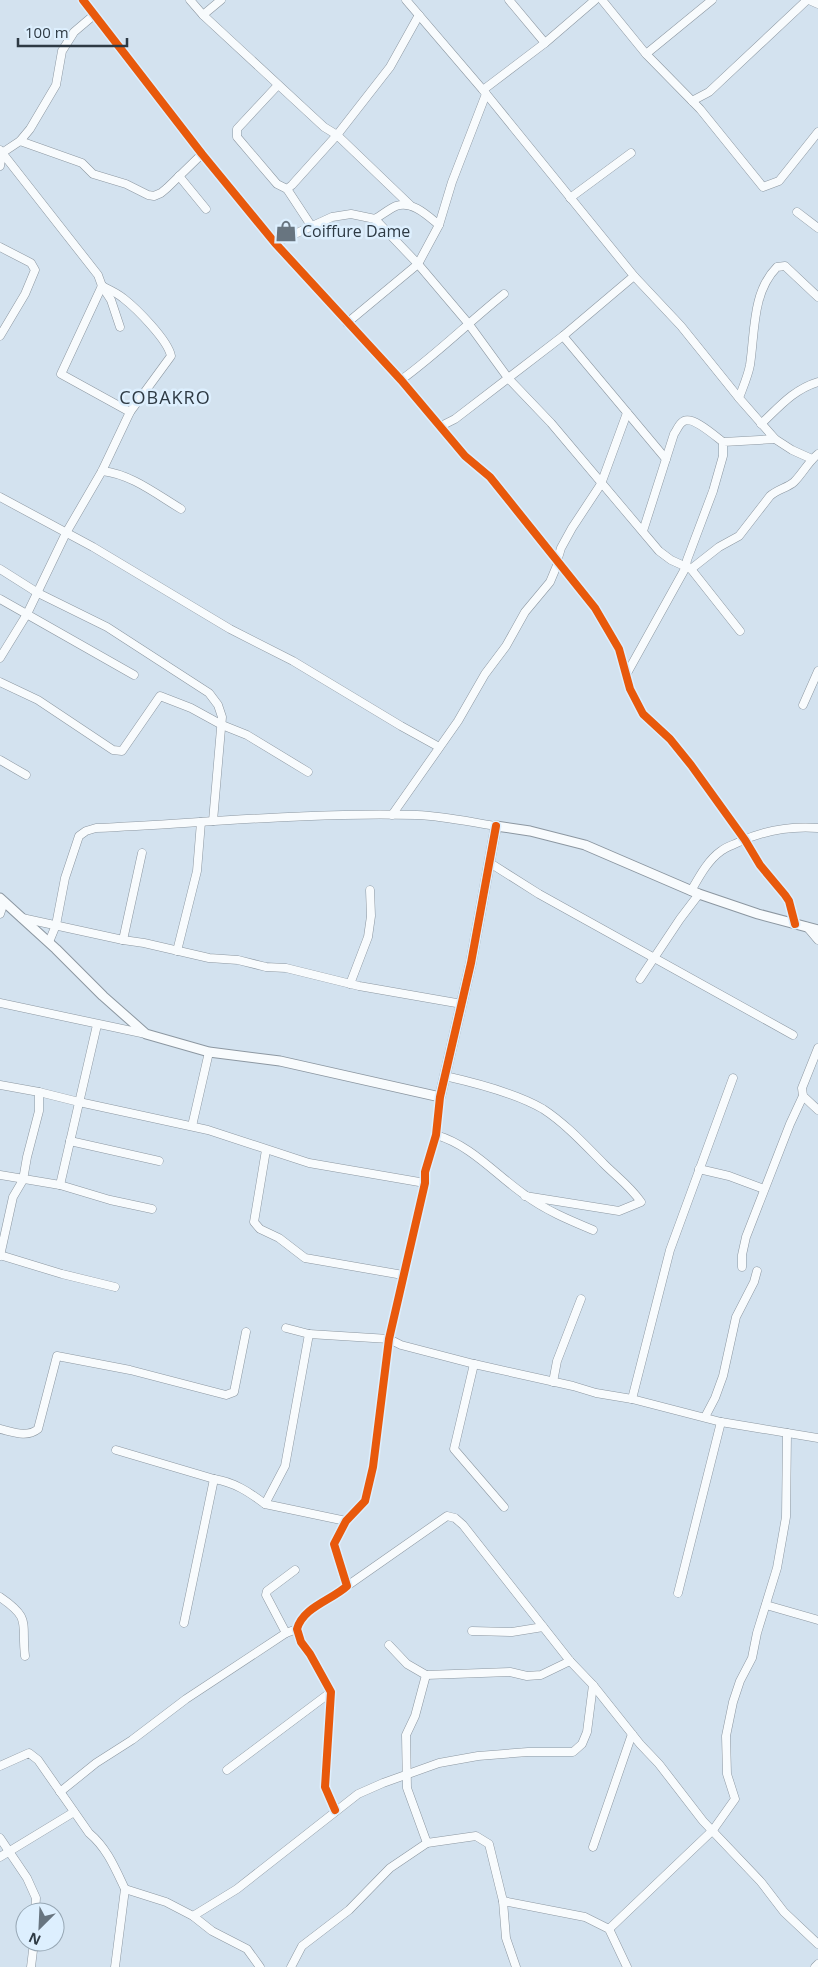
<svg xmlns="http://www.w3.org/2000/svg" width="818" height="1967" font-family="'Open Sans',sans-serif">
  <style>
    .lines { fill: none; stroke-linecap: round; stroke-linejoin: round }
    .minor-casing { stroke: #8c97a1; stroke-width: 9 }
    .tertiary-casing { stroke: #8c97a1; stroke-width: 11 }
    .minor { stroke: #f8fbfd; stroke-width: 8 }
    .tertiary { stroke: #f8fbfd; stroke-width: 9 }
    .cycleway-casing { stroke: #ddeffe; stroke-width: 11 }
    .cycleway { stroke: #e8590c; stroke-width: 8 }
    .labels { text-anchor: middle; stroke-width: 5; stroke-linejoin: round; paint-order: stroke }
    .poi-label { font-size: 16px; fill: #2e3a44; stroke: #ddeffe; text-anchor: start }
    .neighbourhood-label { font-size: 18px; letter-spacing: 1px; fill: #2e3a44; stroke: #ddeffe }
  </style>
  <rect width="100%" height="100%" fill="#d3e2ef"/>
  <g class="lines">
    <!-- minor casing -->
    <g class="minor-casing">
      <g id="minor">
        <polyline points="83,0 202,154 275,243 401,380 465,456 490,477 595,608 619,649 630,689 643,714 670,739 691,765 745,840 760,865 785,895 789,901 795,924"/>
        <polyline points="190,0 203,15 324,127 337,135 390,67 419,15"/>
        <polyline points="406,0 483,90 634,276 563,336 455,419 441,426"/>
        <polyline points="509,0 545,43"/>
        <polyline points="602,0 646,54 700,109 763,187 779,181 818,132"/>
        <polyline points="809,0 818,4"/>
        <polyline points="203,15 221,0"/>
        <polyline points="646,54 712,0"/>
        <polyline points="278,85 237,129 237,137 277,184 287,189 292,185 337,135 410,205"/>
        <polyline points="483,90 545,43 595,0"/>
        <polyline points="692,101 709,92 807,0"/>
        <polyline points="20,141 82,163 93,174 126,184 148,195 154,196 161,193 167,188 202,154"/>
        <polyline points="0,150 98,275 102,286 111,300 120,327"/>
        <polyline points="0,166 2,153 20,141 30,129 56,85 62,51 74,32 94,15"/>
        <polyline points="179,176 206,209"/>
        <polyline points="287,189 312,227"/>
        <polyline points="570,198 631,153"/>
        <polyline points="797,212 818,228"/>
        <polyline points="375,219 418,264 468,323 508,378 551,423 659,551 671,560 691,569 740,631"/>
        <path d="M 275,243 L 332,217 L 351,214 L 375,219 C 382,215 389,209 396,206 C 412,200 428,216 439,225"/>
        <polyline points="0,247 31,263 35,270 25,294 0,336"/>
        <polyline points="634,276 681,326 739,398"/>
        <polyline points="102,286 61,374 130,412"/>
        <polyline points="347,323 418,264 439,225 452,182 486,94"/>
        <polyline points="563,336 666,459"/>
        <path d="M 401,380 C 437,354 469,322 504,294"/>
        <path d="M 761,424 C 779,407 794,389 818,382"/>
        <polyline points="775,439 792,450 812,459"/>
        <path d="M 102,471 C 131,474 156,494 181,509"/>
        <polyline points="0,497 93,547 230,629 293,661 401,726 439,747"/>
        <path d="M 643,531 L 674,434 C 677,430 679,423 684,421 C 693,416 715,436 723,442"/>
        <polyline points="0,569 38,593 107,627 209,693 218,705 222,717 213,821"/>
        <path d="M 691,569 L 719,547 L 739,536 L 770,496 C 778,489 787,488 794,482 C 803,473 808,462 818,454"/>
        <polyline points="0,599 134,675"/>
        <path d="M 0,658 L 27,614 L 66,533 L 102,471 L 130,412 L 171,356 C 168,340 136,308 123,298 C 117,293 108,289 102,286"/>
        <path d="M 626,675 L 686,567 L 687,560 L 713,491 L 723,456 L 723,442 L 775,439 L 739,398 C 743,387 748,376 750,365 C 755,332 752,292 777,267 L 785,266 L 818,297"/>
        <polyline points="0,682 38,700 113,750 122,751 160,696 191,708 222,725 247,735 308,772"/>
        <polyline points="803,705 818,671"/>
        <polyline points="0,760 26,775"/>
        <polyline points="392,815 458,721 485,674 506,646 525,612 550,582 558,563 558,558 561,548 572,528 601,484 627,413"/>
        <polyline points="490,863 539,894 793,1035"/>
        <path d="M 691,891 C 699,877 708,860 721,851 C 726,847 733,845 739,842 C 765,830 790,826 818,828"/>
        <polyline points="0,914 4,902"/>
        <polyline points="22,918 123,940 144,943 209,958 238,960 266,967 286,968 359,986 462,1004"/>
        <polyline points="807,927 818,940"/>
        <polyline points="123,940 142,853"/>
        <path d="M 49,942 L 56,925 L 65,878 L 79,836 L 86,831 L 96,828 C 203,823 310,812 417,815 C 443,816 470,822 496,826"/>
        <polyline points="177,951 197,871 201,822"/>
        <polyline points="640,979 680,919 699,894"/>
        <polyline points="350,984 368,937 371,916 370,890"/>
        <polyline points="0,1003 146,1034"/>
        <polyline points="818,1048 802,1088 803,1096 818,1110"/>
        <path d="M 445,1076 C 476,1083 516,1093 543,1109 C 566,1124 585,1145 604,1164 C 617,1177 630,1186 641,1202 L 619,1211 L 525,1196"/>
        <polyline points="0,1085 39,1092 79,1102 208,1130 309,1163 425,1183"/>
        <polyline points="192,1126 209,1052"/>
        <path d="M 436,1135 C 471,1145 496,1175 525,1195 C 545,1210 569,1220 593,1230"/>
        <polyline points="70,1141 159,1161"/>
        <polyline points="266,1150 254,1222 260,1229 279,1238 305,1258 403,1275"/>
        <polyline points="699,1169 729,1176 764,1189"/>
        <polyline points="0,1175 60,1185 110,1200 152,1209"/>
        <polyline points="60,1185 97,1025"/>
        <polyline points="0,1255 62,1274 115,1287"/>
        <polyline points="0,1256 13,1197 23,1180 27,1157 39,1111 39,1092"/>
        <polyline points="742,1267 742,1255 746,1237 790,1124 803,1096"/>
        <polyline points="286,1328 309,1334 389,1339 401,1345 474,1364 573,1386 596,1393 632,1399 721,1422 818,1438"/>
        <polyline points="309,1334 285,1466 265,1504 346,1521"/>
        <polyline points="474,1364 454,1449 504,1507"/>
        <polyline points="553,1382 557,1361 581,1299"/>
        <polyline points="632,1399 670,1250 733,1078"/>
        <polyline points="705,1417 715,1398 723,1376 736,1317 754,1282 757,1271"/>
        <path d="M 0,1429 C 13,1432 27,1438 38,1429 L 57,1356 L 130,1370 L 226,1395 L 234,1392 L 246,1332"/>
        <path d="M 116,1450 L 214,1479 C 234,1482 249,1492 265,1504"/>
        <polyline points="347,1586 447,1516 455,1518 463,1525 570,1661 593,1685 640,1744 659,1764 703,1821 761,1882 784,1912 818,1944"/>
        <polyline points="678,1593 721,1422"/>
        <path d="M 0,1597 C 32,1619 21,1622 25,1656"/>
        <polyline points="766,1605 818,1620"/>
        <polyline points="184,1623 214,1479"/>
        <polyline points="472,1631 512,1632 543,1627"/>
        <polyline points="286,1633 266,1595 267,1591 295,1570"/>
        <polyline points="389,1645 407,1664 426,1675 415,1716 406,1735 407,1788 427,1843 476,1836 489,1844 503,1901 506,1938 516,1967"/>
        <polyline points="426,1675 510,1672 527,1676 541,1675 570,1661"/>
        <path d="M 0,1766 L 29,1753 L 38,1760 L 89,1833 C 107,1848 115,1868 125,1889 L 166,1902 L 193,1916 L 212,1931 L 247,1949 L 260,1967"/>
        <polyline points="227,1770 331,1692"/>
        <polyline points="60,1792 96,1763 132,1740 186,1699 286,1633 297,1629"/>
        <path d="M 335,1810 L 325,1787 L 331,1692 L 310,1654 L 301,1642 L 297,1629 C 303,1607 332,1600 347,1586 L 334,1544 L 346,1521 L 365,1501 L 373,1467 L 389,1339 L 425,1183 L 425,1172 L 436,1135 L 440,1097"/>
        <polyline points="0,1838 27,1878 36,1898 35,1912"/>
        <polyline points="593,1847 632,1734"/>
        <polyline points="0,1857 74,1812"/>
        <polyline points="503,1901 585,1917 609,1929 627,1967"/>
        <polyline points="193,1916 237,1889 358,1794 383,1783 439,1763 478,1756 528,1752 573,1752 582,1744 587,1732 593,1685"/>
        <polyline points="609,1929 713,1830 735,1799 727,1774 726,1736 733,1702 740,1681 752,1658 757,1633 777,1568 786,1517 787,1433"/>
        <polyline points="31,1967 34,1942"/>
        <polyline points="115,1967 125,1889"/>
        <polyline points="291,1967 302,1946 349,1910 390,1868 427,1843"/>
        <polyline points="815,1967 818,1964"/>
      </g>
    </g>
    <!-- tertiary casing -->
    <g class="tertiary-casing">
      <polyline id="tertiary" points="0,898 56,949 103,996 146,1034 209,1052 280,1061 440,1097 471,963 496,826 530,831 585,845 699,894 758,914 818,930"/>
    </g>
    <!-- minor -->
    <use href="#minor" class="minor"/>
    <!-- tertiary -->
    <use href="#tertiary" class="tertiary"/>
    <!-- cycleway casing -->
    <g class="cycleway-casing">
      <g id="cycleway">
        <polyline points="83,0 202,154 275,243 401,380 465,456 490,477 595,608 619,649 630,689 643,714 670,739 691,765 745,840 760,865 785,895 789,901 795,924"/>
        <path d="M 335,1810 L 325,1787 L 331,1692 L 310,1654 L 301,1642 L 297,1629 C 303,1607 332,1600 347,1586 L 334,1544 L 346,1521 L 365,1501 L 373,1467 L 389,1339 L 425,1183 L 425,1172 L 436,1135 L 440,1097 L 471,963 L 496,826"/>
      </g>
    </g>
    <!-- cycleway -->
    <use href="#cycleway" class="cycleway"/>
  </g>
  <!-- icons -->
  <defs>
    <g id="shop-bare" transform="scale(1.725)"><path d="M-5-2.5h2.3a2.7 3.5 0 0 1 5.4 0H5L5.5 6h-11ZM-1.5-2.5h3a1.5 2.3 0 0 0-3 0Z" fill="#687580" stroke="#ddeffe" stroke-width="2.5" paint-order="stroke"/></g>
  </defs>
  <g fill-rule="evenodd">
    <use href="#shop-bare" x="286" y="231"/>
  </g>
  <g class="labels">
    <!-- poi labels -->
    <g class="poi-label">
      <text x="302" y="237">Coiffure Dame</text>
    </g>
    <!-- neighbourhood labels -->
    <g class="neighbourhood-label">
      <text x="165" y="404">COBAKRO</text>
    </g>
  </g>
  <!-- north arrow -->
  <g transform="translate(40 1927) rotate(204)"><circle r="24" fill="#ddeffe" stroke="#97a7b4"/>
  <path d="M0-4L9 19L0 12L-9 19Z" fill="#687580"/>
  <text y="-8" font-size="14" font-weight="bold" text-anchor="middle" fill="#2e3a44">N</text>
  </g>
  <!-- scale -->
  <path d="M18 38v8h109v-8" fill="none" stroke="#2e3a44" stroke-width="2.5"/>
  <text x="25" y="38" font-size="15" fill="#2e3a44" stroke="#ddeffe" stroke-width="4" paint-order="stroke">100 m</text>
</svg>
